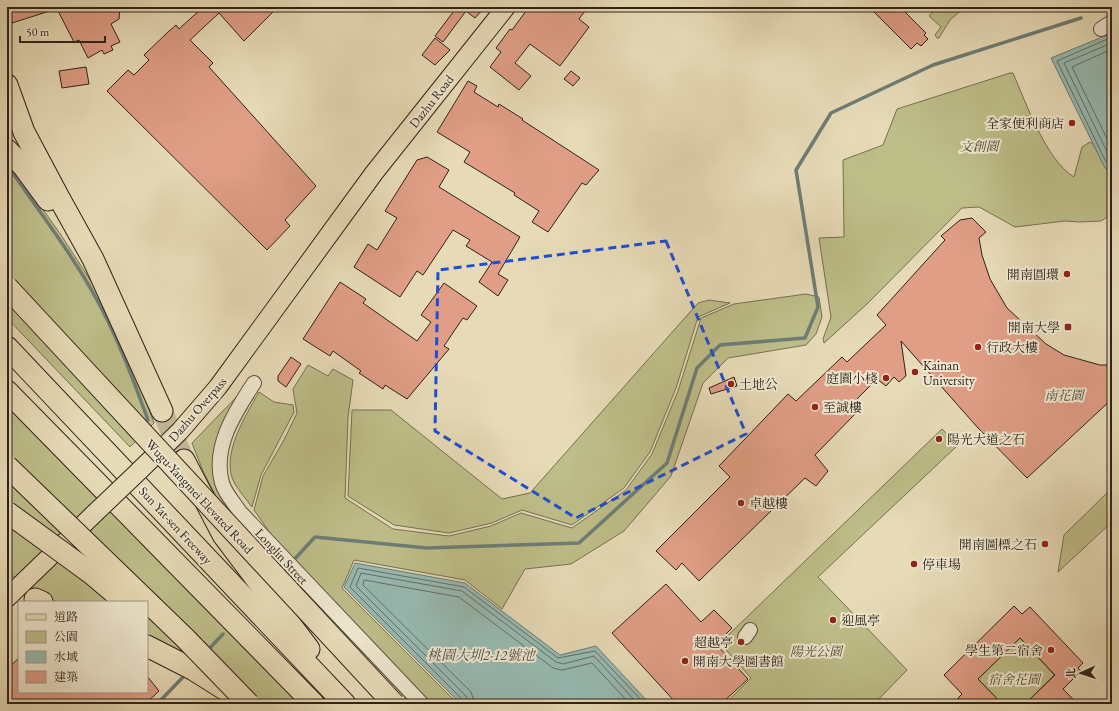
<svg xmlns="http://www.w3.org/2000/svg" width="1119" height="711" font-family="'EB Garamond','Noto Serif TC',serif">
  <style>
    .green { fill: #bebe89; stroke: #767052 }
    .water { fill: #97bbb3; stroke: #6d7d77 }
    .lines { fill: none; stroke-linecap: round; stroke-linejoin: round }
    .shore { stroke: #636e68; stroke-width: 1 }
    .stream { stroke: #6d7d77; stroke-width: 3.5 }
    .building { fill: #e09e86; stroke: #2f211c }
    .highway-tunnel { stroke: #c2b698; stroke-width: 21; stroke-dasharray: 21 10; stroke-linecap: butt }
    .minor-casing { stroke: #5d5043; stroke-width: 16 }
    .major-casing { stroke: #2f211c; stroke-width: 20 }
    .highway-casing { stroke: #2f211c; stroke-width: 23 }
    .minor { stroke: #efe8d0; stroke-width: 14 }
    .major { stroke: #e7dbb7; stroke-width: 18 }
    .highway { stroke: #e7dbb7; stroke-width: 21 }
    .major-bridge-casing { stroke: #2f211c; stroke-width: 20; stroke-linecap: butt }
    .highway-bridge-casing { stroke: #2f211c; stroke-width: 23; stroke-linecap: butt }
    .major-bridge { stroke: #e7dbb7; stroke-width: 18 }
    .highway-bridge { stroke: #e7dbb7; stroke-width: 21 }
    .marked { fill: none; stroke: #1d4ed8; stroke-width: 3; stroke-dasharray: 8 5; stroke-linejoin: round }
    .poi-dot { fill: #8f2418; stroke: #efe8d0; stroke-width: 1.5 }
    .labels { text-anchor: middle; stroke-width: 4; stroke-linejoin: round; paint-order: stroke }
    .street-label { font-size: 13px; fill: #2f211c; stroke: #efe8d0 }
    .poi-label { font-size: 13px; fill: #2f211c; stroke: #efe8d0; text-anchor: start }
    .park-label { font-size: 13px; font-style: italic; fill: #534837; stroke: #efe8d0 }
    .water-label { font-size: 14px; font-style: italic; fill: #4e4f49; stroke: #efe8d0 }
  </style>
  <rect width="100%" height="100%" fill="#e7dbb7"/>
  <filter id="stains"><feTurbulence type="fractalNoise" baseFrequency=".005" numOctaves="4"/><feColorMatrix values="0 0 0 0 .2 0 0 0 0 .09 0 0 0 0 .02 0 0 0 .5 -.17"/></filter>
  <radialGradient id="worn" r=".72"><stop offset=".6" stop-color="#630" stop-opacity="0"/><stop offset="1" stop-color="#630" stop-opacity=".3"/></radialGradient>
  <!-- green -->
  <g class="green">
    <polygon points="937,7 965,7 950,20 939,38 937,38 935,35 941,27 929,16"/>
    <path d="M 1010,73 L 1013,73 C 1026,103 1046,160 1074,177 L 1082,147 L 1090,142 L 1093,144 L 1106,169 L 1112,172 L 1112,214 L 1101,221 L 1080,222 L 1065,221 L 1015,227 L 979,207 L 962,208 L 867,304 L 824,343 L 823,339 L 831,317 L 819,238 L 844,237 L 843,160 L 883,145 L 897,109 Z"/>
    <polygon points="7,163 17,173 61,235 96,289 127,353 154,423 130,447 7,318"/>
    <polygon points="806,294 819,297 822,317 816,334 806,345 728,358 703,383 671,476 624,531 571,564 525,569 502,609 465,580 354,560 342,588 458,704 411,704 293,577 284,553 254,510 263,476 284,440 297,413 293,389 308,365 328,376 333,369 353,380 348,417 345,498 393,529 449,536 491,526 521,513 572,528 626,490 652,454 678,391 701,318 734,304"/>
    <polygon points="709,300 730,303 698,317 676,388 650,452 624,488 572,525 522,510 492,523 449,533 394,525 348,496 352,410 391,410 502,499 530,493 698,303"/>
    <polygon points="249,384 226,447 225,471 230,486 280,557 262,569 227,518 203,471 192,443"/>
    <path d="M 259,392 L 274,402 L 293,405 L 294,412 L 261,475 L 252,507 C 246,499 240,492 235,484 C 219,457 246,415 259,392 Z"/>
    <polygon points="7,401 303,704 258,704 147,649 147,602 57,602 7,573"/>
    <polygon points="942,429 958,445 818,577 907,670 874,704 725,704 751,678 720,643"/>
    <polygon points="1112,488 1112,522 1058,572 1064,535"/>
    <polygon points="1020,638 1054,675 1025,704 1002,704 978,679"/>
  </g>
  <!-- water -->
  <g class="water">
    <polygon points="1112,33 1112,172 1106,169 1103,164 1051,58"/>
    <polygon points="355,563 465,583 560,655 596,646 650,704 461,704 344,587"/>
  </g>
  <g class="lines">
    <!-- shore -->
    <g class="shore">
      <polyline points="1112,37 1057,61 1106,162 1112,168"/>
      <polyline points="1112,43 1064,63 1112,162"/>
      <polyline points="1112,49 1072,67 1112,149"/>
      <polyline points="464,704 462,699 350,587 358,568 464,587 558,658 595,651 645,704"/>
      <polyline points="469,704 466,696 356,586 361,573 462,591 556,662 563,664 594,656 638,704"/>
      <polyline points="475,704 471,692 363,585 364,580 459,597 553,668 562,670 592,663 630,704"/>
    </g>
    <!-- stream -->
    <g class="stream">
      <path d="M 7,169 L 15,176 C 43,217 74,257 97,300 C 118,338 133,379 148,420"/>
      <polyline points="291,563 315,537 427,548 579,543 667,463 697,368 720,345 805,338 818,307 796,170 831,113 933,65 1081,18"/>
      <polyline points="207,651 223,634"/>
      <polyline points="157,704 186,674"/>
    </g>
  </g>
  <!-- building -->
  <g class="building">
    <polygon points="9,7 55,7 56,9 12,23"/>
    <polygon points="56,7 120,7 119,19 111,24 120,42 111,46 113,50 104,54 102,50 88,58 79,40 74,42"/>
    <polygon points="203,7 278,7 244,41 219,13 190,40 213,63 209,67 316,186 285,220 290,226 267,250 107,91 128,70 134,75 149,60 144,55 168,32 176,25 179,29"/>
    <polygon points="457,7 485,7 475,18 466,11 443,42 435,36"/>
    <polygon points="529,7 588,7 579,19 589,27 560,66 530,44 515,63 531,76 519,90 490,67 501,52 496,48 510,29 512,30"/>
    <polygon points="879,7 900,7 926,33 924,35 928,39 921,46 917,43 911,49 874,12"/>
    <polygon points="435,38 450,50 435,65 422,55"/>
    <polygon points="86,67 89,84 62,88 59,71"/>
    <polygon points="571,71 580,78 573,86 564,79"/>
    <polygon points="468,81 477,86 474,92 498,107 499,104 523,119 522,120 599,170 586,185 582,183 548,232 532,222 539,211 514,195 515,193 464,162 470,152 437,132"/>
    <polygon points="427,157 449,170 439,187 520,237 498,274 508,280 498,296 479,282 492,262 466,246 470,240 453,230 423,275 417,271 400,297 354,267 368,244 377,250 397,218 385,211 417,160"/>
    <polygon points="972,218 986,232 979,238 982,255 990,279 1007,308 1046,344 1064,355 1100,365 1112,365 1112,399 1027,478 978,428 901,341 906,376 899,382 894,377 886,386 877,379 852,404 858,411 815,455 828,471 816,486 805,478 699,581 682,563 676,570 656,551 730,477 719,466 788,394 796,401 842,357 847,362 886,325 877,315 945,240 941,236 960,220"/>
    <polygon points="340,282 366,299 363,303 417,341 431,322 421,315 444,283 477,306 467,320 463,318 444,346 449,349 407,399 385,385 383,389 359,373 361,371 333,351 330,356 303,339"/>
    <polygon points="291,357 301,364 286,387 278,381 278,376"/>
    <polygon points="734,377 737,386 711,394 709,388"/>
    <polygon points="666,584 701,622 714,610 732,628 716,644 748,679 721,704 677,704 612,633"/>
    <polygon points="1014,606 1022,614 1030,607 1083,663 1078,668 1081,671 1063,689 1073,699 1067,704 1025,704 1055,675 1020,638 978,679 1002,704 964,704 958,698 962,694 944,675"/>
    <polygon points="19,658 19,692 147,692 147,676 159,691 145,704 7,704 7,669"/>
  </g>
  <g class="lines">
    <!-- highway-tunnel -->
    <polyline class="highway-tunnel" points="162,411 184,460"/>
    <!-- minor casing -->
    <g class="minor-casing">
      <g id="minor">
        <polyline points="1101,29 1112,22"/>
        <path d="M 254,383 C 235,412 212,447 222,483 C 225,493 234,503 240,512 L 422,704"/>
        <polyline points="745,637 750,630"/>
      </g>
    </g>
    <!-- major casing -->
    <g class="major-casing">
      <g id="major">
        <polyline points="139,471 180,431 218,387 374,173 506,7"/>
        <polyline points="7,598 95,513"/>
      </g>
    </g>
    <!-- highway casing -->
    <g class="highway-casing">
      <g id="highway">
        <polyline points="7,85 24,132 58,196 93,259 162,411"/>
        <polyline points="7,150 23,166 48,200"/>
        <polyline points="7,347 345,704"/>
        <polyline points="7,391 314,704"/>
        <polyline points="184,460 223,535 309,649"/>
        <polyline points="35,599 42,602"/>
        <polyline points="147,646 194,670 237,697"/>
      </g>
    </g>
    <!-- minor -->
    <use href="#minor" class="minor"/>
    <!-- major -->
    <use href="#major" class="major"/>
    <!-- highway -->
    <use href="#highway" class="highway"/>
    <!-- major-bridge casing -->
    <g class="major-bridge-casing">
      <polyline id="major-bridge" points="95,513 139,471"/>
    </g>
    <!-- highway-bridge casing -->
    <g class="highway-bridge-casing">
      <g id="highway-bridge">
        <polyline points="7,287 394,704"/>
        <polyline points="7,466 185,638 249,704"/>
        <polyline points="7,512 92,574 125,602"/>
      </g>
    </g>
    <!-- major-bridge -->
    <use href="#major-bridge" class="major-bridge"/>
    <!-- highway-bridge -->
    <use href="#highway-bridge" class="highway-bridge"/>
  </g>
  <!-- marked area -->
  <path class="marked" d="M 666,241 L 746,434 L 576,518 L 435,431 L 438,270 Z"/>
  <!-- markers -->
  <g class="poi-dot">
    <circle cx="1072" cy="123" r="4"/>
    <circle cx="1067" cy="274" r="4"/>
    <rect x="1064" y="323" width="8" height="8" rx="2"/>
    <circle cx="978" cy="347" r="4"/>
    <circle cx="915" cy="372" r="4"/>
    <circle cx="886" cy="378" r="4"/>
    <circle cx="731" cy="384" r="4"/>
    <circle cx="815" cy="407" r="4"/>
    <circle cx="939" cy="439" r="4"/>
    <circle cx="741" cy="503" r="4"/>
    <circle cx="1045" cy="544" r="4"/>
    <circle cx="914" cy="564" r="4"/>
    <circle cx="833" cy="620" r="4"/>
    <circle cx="741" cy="642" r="4"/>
    <circle cx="1051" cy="650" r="4"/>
    <circle cx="685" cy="661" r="4"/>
  </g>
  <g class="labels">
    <!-- street labels -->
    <g class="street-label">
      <text transform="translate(431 101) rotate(-52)" y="5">Dazhu Road</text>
      <text transform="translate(197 409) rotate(-49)" y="5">Dazhu Overpass</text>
      <text transform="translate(200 496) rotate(47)" y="5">Wugu-Yangmei Elevated Road</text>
      <text transform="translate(176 525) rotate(47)" y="5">Sun Yat-sen Freeway</text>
      <text transform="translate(282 556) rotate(47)" y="5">Longlin Street</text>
    </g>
    <!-- poi labels -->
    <g class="poi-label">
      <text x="1064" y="128" text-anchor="end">全家便利商店</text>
      <text x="1059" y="279" text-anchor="end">開南圓環</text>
      <text x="1060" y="332" text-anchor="end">開南大學</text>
      <text x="986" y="352">行政大樓</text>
      <text x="923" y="370">Kainan<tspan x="923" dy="15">University</tspan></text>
      <text x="878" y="383" text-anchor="end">庭園小棧</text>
      <text x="739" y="389">土地公</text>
      <text x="823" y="412">至誠樓</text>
      <text x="947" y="444">陽光大道之石</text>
      <text x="749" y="508">卓越樓</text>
      <text x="1037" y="549" text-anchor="end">開南圖標之石</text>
      <text x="922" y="569">停車場</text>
      <text x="841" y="625">迎風亭</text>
      <text x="733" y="647" text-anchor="end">超越亭</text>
      <text x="1043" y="655" text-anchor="end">學生第二宿舍</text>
      <text x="693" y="666">開南大學圖書館</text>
    </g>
    <!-- park labels -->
    <g class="park-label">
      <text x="979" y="151">文創園</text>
      <text x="1064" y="400">南花園</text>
      <text x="816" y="656">陽光公園</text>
      <text x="1014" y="684">宿舍花園</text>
    </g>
    <!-- water labels -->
    <g class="water-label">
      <text x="481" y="660">桃園大圳2-12號池</text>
    </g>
  </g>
  <!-- margin -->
  <rect width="1119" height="711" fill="none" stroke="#e7dbb7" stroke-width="24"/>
  <rect x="8" y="8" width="1103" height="695" fill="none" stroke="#2f211c" stroke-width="2"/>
  <rect x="12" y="12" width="1095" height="687" fill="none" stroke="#2f211c"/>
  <!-- legend -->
  <rect x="18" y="601" width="130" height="92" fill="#efe8d0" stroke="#a29888"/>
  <rect x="26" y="614" width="20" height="6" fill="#e7dbb7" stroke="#a29888"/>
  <text x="54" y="621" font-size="12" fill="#2f211c">道路</text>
  <rect x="26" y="631" width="20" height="12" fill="#bebe89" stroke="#a29888"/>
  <text x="54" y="641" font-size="12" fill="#2f211c">公園</text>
  <rect x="26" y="651" width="20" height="12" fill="#97bbb3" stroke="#a29888"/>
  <text x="54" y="661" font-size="12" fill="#2f211c">水域</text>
  <rect x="26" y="671" width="20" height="12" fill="#e09e86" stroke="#a29888"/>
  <text x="54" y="681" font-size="12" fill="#2f211c">建築</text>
  <!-- north arrow -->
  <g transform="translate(1081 673) rotate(267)" stroke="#efe8d0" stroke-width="3" paint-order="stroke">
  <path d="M0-3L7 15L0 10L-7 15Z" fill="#2f211c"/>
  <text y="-6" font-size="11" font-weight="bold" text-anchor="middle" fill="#2f211c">北</text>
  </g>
  <!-- scale -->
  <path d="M20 36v6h85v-6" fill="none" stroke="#2f211c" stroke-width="2"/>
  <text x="26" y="36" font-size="12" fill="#2f211c" stroke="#efe8d0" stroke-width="3" paint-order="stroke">50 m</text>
  <rect width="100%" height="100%" filter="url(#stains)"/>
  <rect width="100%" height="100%" fill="url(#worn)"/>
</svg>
